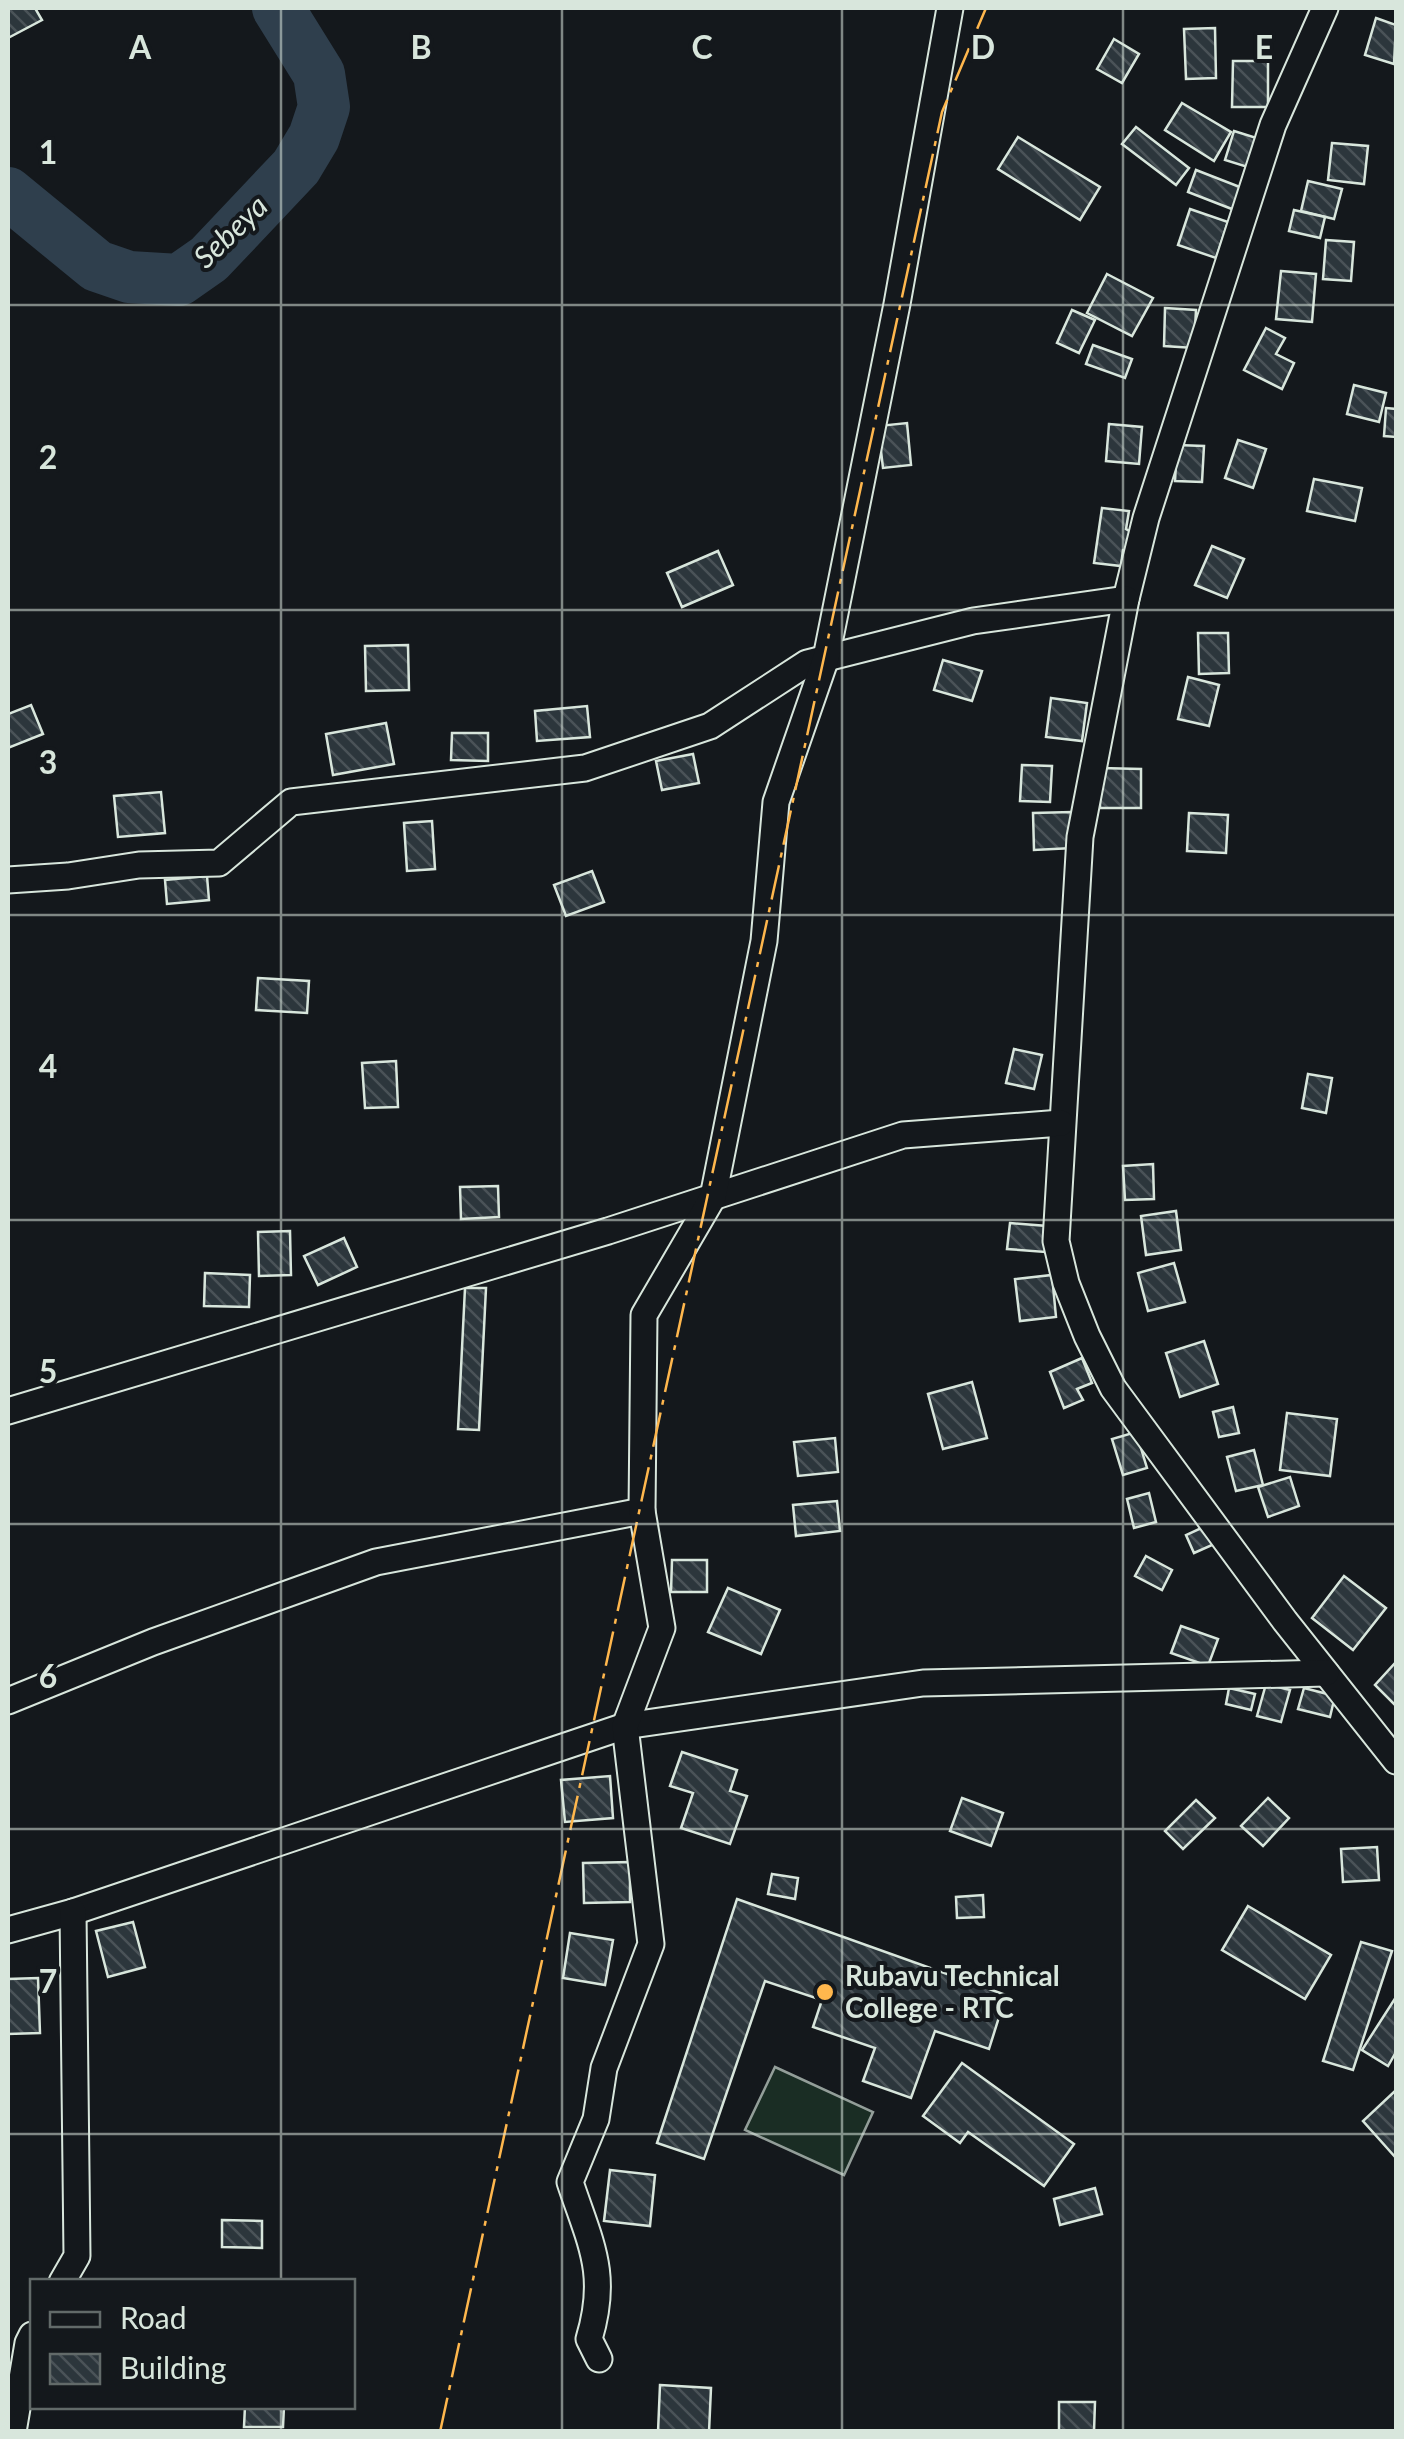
<svg xmlns="http://www.w3.org/2000/svg" width="1404" height="2439" font-family="Lato,sans-serif">
  <style>
    .garden { fill: #1a2d24; stroke: #939e99; stroke-width: 2.5 }
    .lines { fill: none; stroke-linecap: round; stroke-linejoin: round }
    .river { stroke: #2f3f4d; stroke-width: 52 }
    .building { fill: url(#building-back-hatch); stroke: #d8e6dc; stroke-width: 2.5 }
    .minor-casing { stroke: #d8e6dc; stroke-width: 29 }
    .minor { stroke: #14181c; stroke-width: 25 }
    .power { stroke: #ffb74d; stroke-width: 2.5; stroke-dasharray: 35 8 5 8; stroke-linecap: butt }
    .grid { fill: none; stroke: #d8e6dc; stroke-width: 2.5; stroke-opacity: 0.55 }
    .poi-dot { fill: #ffb74d; stroke: #14181c; stroke-width: 4 }
    .labels { text-anchor: middle; stroke-width: 8; stroke-linejoin: round; paint-order: stroke }
    .poi-label { font-size: 28px; font-weight: bold; fill: #d8e6dc; stroke: #14181c; text-anchor: start }
    .water-label { font-size: 30px; font-style: italic; fill: #d8e6dc; stroke: #14181c }
    .grid-label { font-size: 32px; text-anchor: middle; font-weight: bold; fill: #d8e6dc; stroke: #14181c; stroke-width: 8; stroke-linejoin: round; paint-order: stroke }
  </style>
  <defs>
    <pattern id="building-back-hatch" width="6" height="6" patternUnits="userSpaceOnUse" patternTransform="scale(2.5)"><rect width="6" height="6" fill="#2c363c"/><path d="M-1 5l2 2M0 0l6 6M5-1l2 2" fill="none" stroke="#4a5358"/></pattern>
  </defs>
  <rect width="100%" height="100%" fill="#14181c"/>
  <!-- garden -->
  <polygon class="garden" points="775,2067 873,2112 844,2175 745,2130"/>
  <g class="lines">
    <!-- river -->
    <polyline class="river" points="8,193 97,266 129,277 179,280 209,259 296,167 314,137 324,107 319,74 278,8"/>
  </g>
  <!-- building -->
  <g class="building">
    <polygon points="8,8 35,8 42,20 8,38"/>
    <polygon points="1376,18 1396,25 1394,64 1365,55"/>
    <polygon points="1215,28 1216,78 1186,79 1184,29"/>
    <polygon points="1114,39 1139,54 1122,83 1097,69"/>
    <polygon points="1233,61 1268,61 1268,107 1232,107"/>
    <polygon points="1182,103 1231,132 1214,161 1165,130"/>
    <polygon points="1136,127 1189,168 1176,185 1122,144"/>
    <polygon points="1234,131 1263,140 1254,169 1225,160"/>
    <polygon points="1018,137 1100,187 1080,220 998,169"/>
    <polygon points="1332,143 1368,146 1364,184 1328,180"/>
    <polygon points="1196,170 1245,189 1237,211 1188,192"/>
    <polygon points="1308,181 1342,189 1334,219 1301,211"/>
    <polygon points="1190,209 1228,222 1216,258 1178,245"/>
    <polygon points="1294,210 1325,217 1320,238 1289,231"/>
    <polygon points="1326,240 1354,242 1351,281 1323,279"/>
    <polygon points="1281,271 1316,274 1312,322 1276,319"/>
    <polygon points="1107,274 1153,298 1132,336 1087,313"/>
    <polygon points="1165,308 1196,310 1194,348 1164,346"/>
    <polygon points="1072,310 1095,320 1079,353 1057,343"/>
    <polygon points="1266,328 1285,338 1276,354 1294,363 1282,389 1244,370"/>
    <polygon points="1093,345 1132,359 1125,378 1086,364"/>
    <polygon points="1354,385 1386,393 1379,422 1347,414"/>
    <polygon points="1386,408 1396,409 1396,437 1384,436"/>
    <polygon points="907,423 911,465 883,468 878,426"/>
    <polygon points="1109,424 1142,427 1139,464 1106,461"/>
    <polygon points="1238,440 1266,449 1253,488 1225,478"/>
    <polygon points="1177,445 1204,446 1202,482 1175,481"/>
    <polygon points="1314,479 1362,488 1355,521 1307,511"/>
    <polygon points="1102,508 1129,511 1126,529 1135,534 1133,551 1123,550 1121,566 1094,563"/>
    <polygon points="1212,546 1244,559 1227,598 1195,585"/>
    <polygon points="718,551 733,585 682,607 667,573"/>
    <polygon points="1198,633 1228,633 1229,673 1199,674"/>
    <polygon points="408,645 409,690 366,691 365,646"/>
    <polygon points="943,660 982,671 972,701 934,690"/>
    <polygon points="1188,677 1219,685 1209,726 1178,719"/>
    <polygon points="1051,698 1087,703 1082,741 1046,737"/>
    <polygon points="31,705 43,734 8,748 8,714"/>
    <polygon points="587,706 590,737 537,741 535,711"/>
    <polygon points="386,723 394,764 333,775 326,734"/>
    <polygon points="452,733 488,733 488,761 451,760"/>
    <polygon points="693,754 699,783 662,790 656,761"/>
    <polygon points="1022,765 1052,766 1050,802 1020,801"/>
    <polygon points="1100,768 1141,769 1141,808 1100,808"/>
    <polygon points="161,792 165,833 118,837 114,796"/>
    <polygon points="1072,812 1073,848 1034,850 1033,813"/>
    <polygon points="1189,813 1228,815 1226,853 1187,851"/>
    <polygon points="432,821 435,869 407,871 404,823"/>
    <polygon points="592,871 604,902 566,916 554,885"/>
    <polygon points="207,876 209,900 167,904 165,880"/>
    <polygon points="258,978 309,981 307,1013 256,1010"/>
    <polygon points="1014,1049 1042,1055 1034,1089 1006,1083"/>
    <polygon points="396,1061 398,1107 365,1108 362,1063"/>
    <polygon points="1308,1074 1332,1078 1326,1113 1302,1108"/>
    <polygon points="1153,1164 1154,1199 1125,1200 1123,1166"/>
    <polygon points="498,1186 499,1217 461,1219 460,1187"/>
    <polygon points="1176,1211 1181,1250 1146,1255 1141,1216"/>
    <polygon points="1010,1223 1047,1226 1045,1252 1007,1249"/>
    <polygon points="290,1231 291,1275 259,1276 258,1232"/>
    <polygon points="344,1238 357,1267 318,1285 304,1256"/>
    <polygon points="1174,1263 1185,1302 1148,1311 1138,1273"/>
    <polygon points="205,1273 250,1275 249,1307 204,1306"/>
    <polygon points="1052,1275 1056,1317 1020,1321 1015,1279"/>
    <polygon points="465,1288 486,1288 479,1430 458,1429"/>
    <polygon points="1204,1341 1218,1384 1180,1397 1166,1353"/>
    <polygon points="1082,1358 1092,1383 1077,1389 1083,1400 1064,1408 1050,1372"/>
    <polygon points="972,1382 987,1438 943,1449 928,1394"/>
    <polygon points="1233,1407 1239,1433 1219,1437 1213,1412"/>
    <polygon points="1287,1413 1337,1419 1330,1476 1280,1470"/>
    <polygon points="1136,1432 1147,1468 1123,1475 1112,1439"/>
    <polygon points="835,1438 838,1472 798,1476 794,1442"/>
    <polygon points="1254,1450 1263,1485 1236,1491 1227,1457"/>
    <polygon points="1290,1477 1299,1506 1268,1517 1258,1487"/>
    <polygon points="1149,1493 1156,1522 1134,1528 1127,1499"/>
    <polygon points="837,1501 840,1531 796,1536 793,1505"/>
    <polygon points="1210,1524 1219,1542 1194,1553 1186,1535"/>
    <polygon points="1146,1556 1172,1570 1162,1590 1135,1576"/>
    <polygon points="672,1560 707,1560 707,1592 671,1592"/>
    <polygon points="1344,1576 1386,1608 1353,1650 1312,1618"/>
    <polygon points="728,1588 780,1610 761,1654 708,1632"/>
    <polygon points="1181,1626 1218,1639 1208,1666 1171,1653"/>
    <polygon points="1396,1662 1396,1706 1375,1685"/>
    <polygon points="1266,1684 1290,1690 1281,1722 1257,1716"/>
    <polygon points="1229,1688 1255,1694 1251,1710 1226,1704"/>
    <polygon points="1304,1688 1335,1696 1330,1717 1298,1709"/>
    <polygon points="682,1752 737,1770 730,1791 747,1796 730,1844 681,1828 693,1793 670,1786"/>
    <polygon points="610,1776 613,1818 565,1822 561,1780"/>
    <polygon points="962,1798 1003,1813 991,1846 950,1831"/>
    <polygon points="1268,1798 1289,1818 1263,1846 1241,1826"/>
    <polygon points="1196,1800 1215,1818 1183,1849 1165,1831"/>
    <polygon points="1377,1847 1379,1880 1343,1882 1341,1849"/>
    <polygon points="630,1862 630,1902 584,1903 583,1863"/>
    <polygon points="772,1874 798,1878 795,1899 768,1894"/>
    <polygon points="983,1895 984,1917 957,1918 956,1897"/>
    <polygon points="737,1899 1006,1995 989,2049 935,2031 911,2098 863,2081 875,2048 813,2027 822,2000 765,1981 704,2159 657,2143"/>
    <polygon points="1248,1906 1331,1955 1305,1999 1222,1950"/>
    <polygon points="133,1922 145,1967 108,1977 96,1931"/>
    <polygon points="570,1933 613,1940 605,1985 563,1978"/>
    <polygon points="1361,1942 1392,1951 1353,2070 1323,2061"/>
    <polygon points="38,1978 40,2033 8,2034 8,1979"/>
    <polygon points="1396,1997 1396,2052 1388,2066 1362,2050"/>
    <polygon points="962,2063 1074,2144 1044,2186 968,2132 960,2143 923,2116"/>
    <polygon points="1395,2091 1396,2092 1396,2158 1363,2121"/>
    <polygon points="610,2170 655,2175 650,2226 604,2221"/>
    <polygon points="1095,2188 1102,2214 1060,2225 1054,2199"/>
    <polygon points="222,2220 262,2221 262,2248 222,2247"/>
    <polygon points="660,2385 711,2388 709,2432 658,2432"/>
    <polygon points="1059,2402 1095,2402 1094,2432 1059,2432"/>
    <polygon points="245,2406 284,2406 283,2427 244,2427"/>
  </g>
  <g class="lines">
    <!-- minor casing -->
    <g class="minor-casing">
      <g id="minor">
        <polyline points="1325,8 1273,125 1146,518 1126,599 1080,837 1056,1241 1066,1283 1087,1336 1113,1388 1285,1621 1396,1761"/>
        <polyline points="8,880 68,876 139,865 219,863 291,802 585,768 710,726 807,663 973,621 1126,599"/>
        <polyline points="8,1411 608,1231 903,1135 1061,1123"/>
        <polyline points="8,1701 153,1642 376,1562 642,1511"/>
        <polyline points="8,1930 73,1912 625,1726 923,1683 1326,1673"/>
        <polyline points="62,2282 77,2256 73,1912"/>
        <path d="M 599,2359 L 589,2339 C 609,2273 590,2243 570,2182 L 596,2119 L 604,2068 L 651,1944 L 625,1726 L 662,1628 L 642,1511 L 644,1315 L 713,1197 L 764,941 L 776,802 L 826,658 L 897,304 L 950,8"/>
        <polyline points="13,2432 28,2343 32,2335"/>
      </g>
    </g>
    <!-- minor -->
    <use href="#minor" class="minor"/>
    <!-- power -->
    <polyline class="power" points="440,2432 942,112 986,8"/>
  </g>
  <!-- grid -->
  <path class="grid" d="M 281,8 L 281,2282M 562,8 L 562,2432M 842,8 L 842,2432M 1123,8 L 1123,2432M 8,305 L 1396,305M 8,610 L 1396,610M 8,915 L 1396,915M 8,1220 L 1396,1220M 8,1524 L 1396,1524M 8,1829 L 1396,1829M 8,2134 L 1396,2134M 281,2406 L 281,2432"/>
  <!-- markers -->
  <circle class="poi-dot" cx="825" cy="1992" r="10"/>
  <g class="labels">
    <!-- poi labels -->
    <g class="poi-label">
      <text x="845" y="1986">Rubavu Technical<tspan x="845" dy="32">College - RTC</tspan></text>
    </g>
    <!-- water labels -->
    <g class="water-label">
      <text transform="translate(231 232) rotate(-44)" y="10">Sebeya</text>
    </g>
  </g>
  <g class="grid-label">
    <text x="140" y="59">A</text>
    <text x="421" y="59">B</text>
    <text x="702" y="59">C</text>
    <text x="983" y="59">D</text>
    <text x="1264" y="59">E</text>
    <text x="48" y="164">1</text>
    <text x="48" y="469">2</text>
    <text x="48" y="774">3</text>
    <text x="48" y="1078">4</text>
    <text x="48" y="1383">5</text>
    <text x="48" y="1688">6</text>
    <text x="48" y="1993">7</text>
  </g>
  <!-- border -->
  <rect width="1404" height="2439" fill="none" stroke="#d8e6dc" stroke-width="20"/>
  <!-- legend -->
  <rect x="30" y="2279" width="325" height="130" fill="#14181c" stroke="#626a69" stroke-width="2.5"/>
  <rect x="50" y="2312" width="50" height="15" fill="#14181c" stroke="#626a69" stroke-width="2.5"/>
  <text x="120" y="2329" font-size="30" fill="#d8e6dc">Road</text>
  <rect x="50" y="2354" width="50" height="30" fill="url(#building-back-hatch)" stroke="#626a69" stroke-width="2.5"/>
  <text x="120" y="2379" font-size="30" fill="#d8e6dc">Building</text>
</svg>
